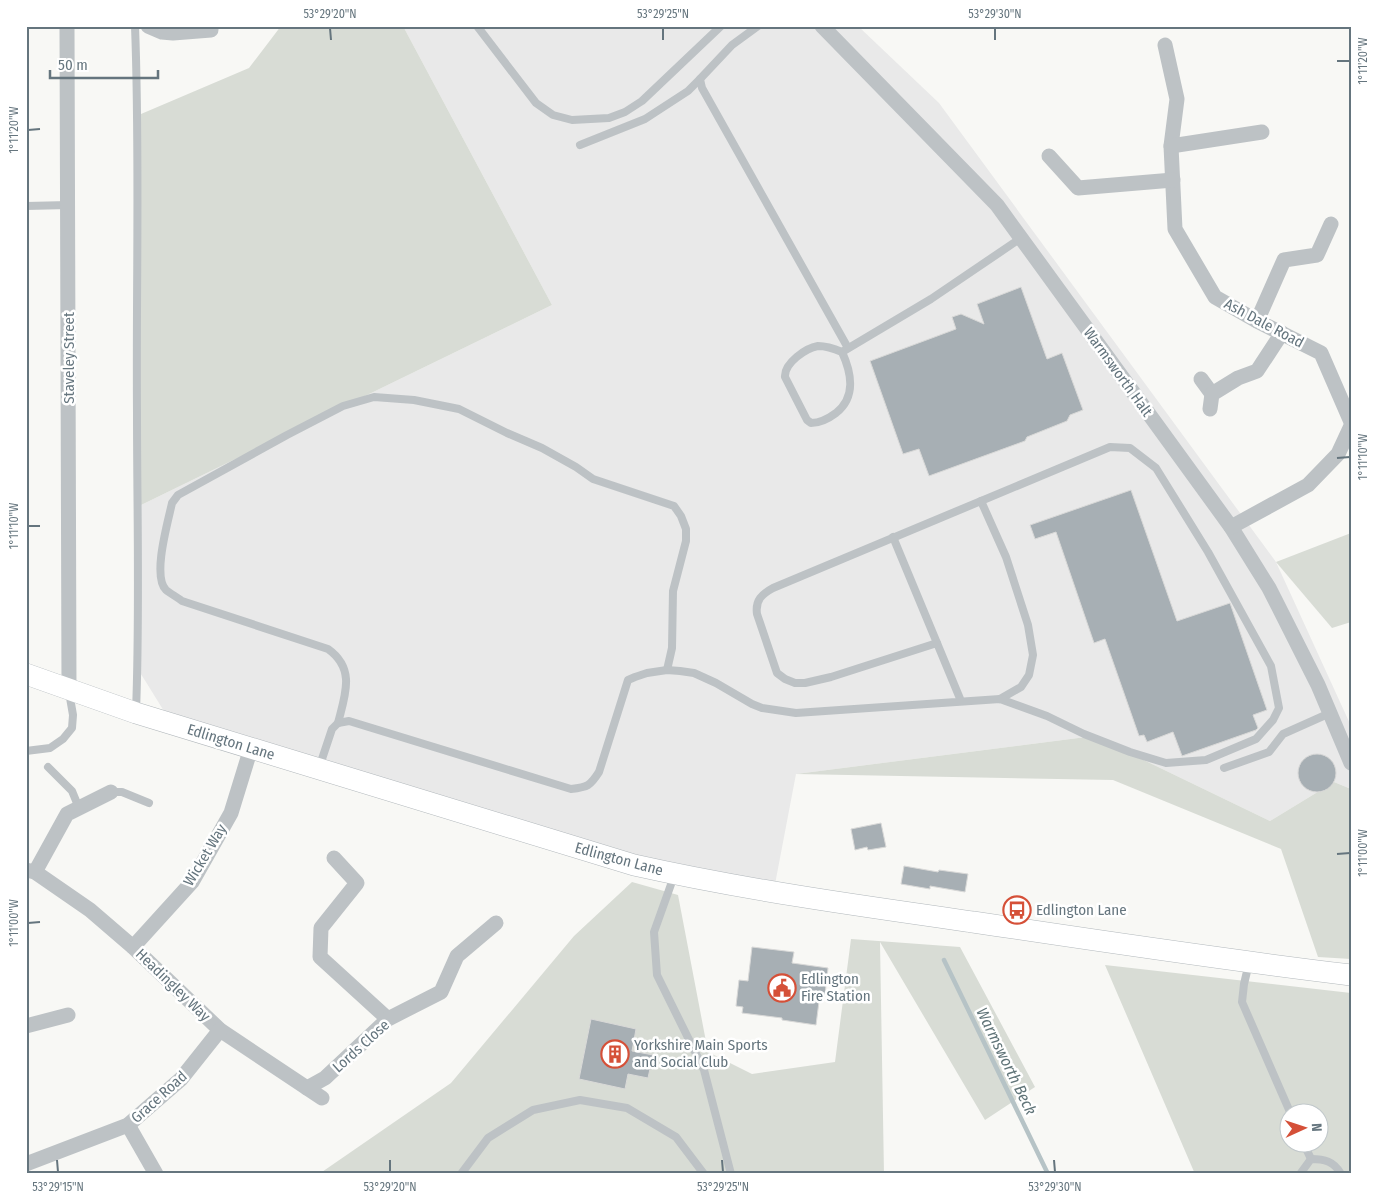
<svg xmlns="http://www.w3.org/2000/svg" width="1377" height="1200" font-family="'Fira Sans Condensed',sans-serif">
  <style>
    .built { fill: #e9e9e9 }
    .green { fill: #d8dcd5; fill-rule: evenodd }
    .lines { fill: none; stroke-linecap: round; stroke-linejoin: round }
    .stream { stroke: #b6c3c6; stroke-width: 4.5 }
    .building { fill: #a7afb4; stroke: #d9d9d8 }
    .secondary-casing { stroke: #b2b8bc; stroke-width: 22 }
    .service { stroke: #bdc2c5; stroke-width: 8 }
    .minor { stroke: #bdc2c5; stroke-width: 15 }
    .secondary { stroke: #fff; stroke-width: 21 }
    .ticks { fill: none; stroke: #65757e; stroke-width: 2 }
    .labels { text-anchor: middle; stroke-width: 5; stroke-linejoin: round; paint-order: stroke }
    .street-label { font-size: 15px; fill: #65757e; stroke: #fff }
    .poi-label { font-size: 15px; fill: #65757e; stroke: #fff; text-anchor: start }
    .water-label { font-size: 16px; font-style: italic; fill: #607478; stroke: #fff }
    .neatline { fill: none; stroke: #65757e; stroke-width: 2 }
    .ticks-label { font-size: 12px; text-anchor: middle; fill: #65757e }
  </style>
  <rect width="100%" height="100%" fill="#f8f8f5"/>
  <!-- built -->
  <polygon class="built" points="403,26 858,26 939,103 1276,562 1351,726 1351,789 1334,782 1270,821 1094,736 796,774 776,879 775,893 692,878 172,724 136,666 137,507 552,305"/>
  <!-- green -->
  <g class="green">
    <polygon points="281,26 403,26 552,305 137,507 141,114 249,68"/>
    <polygon points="1351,533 1351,622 1332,628 1276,562"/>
    <polygon points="1094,736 1270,821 1334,782 1351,789 1351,959 1318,957 1281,849 1113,780 796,774"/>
    <polygon points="632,882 678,895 708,1052 752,1074 835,1062 851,939 960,947 1035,1087 985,1120 880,942 884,1174 319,1174 451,1083 574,936"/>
    <path d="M 1105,965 L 1351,993 L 1351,1174 L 1195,1174 ZM 1290,1112 L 1320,1112 L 1320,1142 L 1290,1142 Z"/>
  </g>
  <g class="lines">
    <!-- stream -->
    <polyline class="stream" points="944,960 1048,1174"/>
  </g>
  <!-- building -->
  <g class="building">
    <polygon points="1021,287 1047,359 1062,353 1083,410 1070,415 1067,421 1027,437 1025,441 929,476 919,449 903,454 870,361 956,329 952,317 961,314 984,324 977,304"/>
    <polygon points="1131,490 1177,621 1230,603 1267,710 1253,715 1258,728 1256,730 1182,756 1173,732 1147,742 1144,735 1139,736 1105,639 1094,643 1056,532 1035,539 1030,525"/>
    <circle cx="1317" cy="773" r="19"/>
    <polygon points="881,823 886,847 868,850 867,847 855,850 851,829"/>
    <polygon points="904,866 938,872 939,870 968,874 965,892 930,886 930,889 901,884"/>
    <polygon points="752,947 794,952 792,963 828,968 825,995 820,994 816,1025 782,1020 782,1018 742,1013 743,1007 736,1006 739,980 748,981"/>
    <polygon points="591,1019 636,1029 632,1051 653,1055 648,1078 628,1074 625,1089 579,1079"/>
  </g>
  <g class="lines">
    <!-- secondary casing -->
    <g class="secondary-casing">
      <path id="secondary" d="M 26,674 L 136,713 L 634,865 C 746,890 860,906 973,922 C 1099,941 1225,960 1351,975"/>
    </g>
    <!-- service -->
    <g class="service">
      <path d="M 135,26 C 140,155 136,283 137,412 C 137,512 140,611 136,711"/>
      <polyline points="477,26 536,103 553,115 572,120 609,118 625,112 642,101 721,26"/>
      <polyline points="758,26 732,45 700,79 702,88 848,348"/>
      <polyline points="580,145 645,119 688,91 700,79"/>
      <polyline points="26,206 69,205"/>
      <path d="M 842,352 C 852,374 856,397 836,413 C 828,419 821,423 811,423 L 807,420 L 785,377 C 784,363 806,348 818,346 C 826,346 835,349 842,352 L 931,299 L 1021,238"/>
      <polyline points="981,501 1006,557 1028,625 1033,655 1029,675 1021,687 1000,699"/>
      <polyline points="893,537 937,643"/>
      <path d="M 338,723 C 345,695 356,669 328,649 L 182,601 C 177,597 171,594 166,590 C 152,576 168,522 172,503 L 178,495 L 287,435 L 343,406 L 374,397 L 414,400 L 459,409 L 507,433 L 542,448 L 576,467 L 593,479 L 674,506 L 681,516 L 686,529 L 686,541 L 673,591 L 672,648 L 667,670"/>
      <polyline points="26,751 50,748 63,739 72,728 73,715 69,692"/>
      <polyline points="48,767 72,791 79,808"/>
      <path d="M 319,768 L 332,729 L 338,723 L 349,721 L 571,789 C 588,787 590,786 599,772 L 628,680 L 635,677 L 647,673 L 667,670 L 680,671 L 694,673 L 716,683 L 752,704 L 762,708 L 796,713 L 1000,699 L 1047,716 L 1084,734 L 1130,752 L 1166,763 L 1206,760 L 1256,739 L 1273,720 L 1279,708 L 1271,666 L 1208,552 L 1156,468 L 1130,448 L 1110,447 L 773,588 C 762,594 755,600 757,614 L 777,673 L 785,679 L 795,683 L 805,683 L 831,677 L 937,643 L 961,701"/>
      <polyline points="1224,768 1269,752 1283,734 1330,713"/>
      <polyline points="111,792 122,792 149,803"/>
      <polyline points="674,876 654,932 657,975 704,1070 731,1174"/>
      <polyline points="1249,963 1244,984 1242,1002 1290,1112"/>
      <polyline points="1303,1142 1311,1159"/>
      <polyline points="461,1174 488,1138 533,1110 580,1100 627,1108 676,1137 704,1174"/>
      <path d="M 1300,1174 L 1311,1159 C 1324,1159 1334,1161 1341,1174"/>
    </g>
    <!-- minor -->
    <g class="minor">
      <polyline points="67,26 69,689"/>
      <polyline points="148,26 162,32 173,33 211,30 211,26"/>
      <polyline points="822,26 997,205 1231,527 1269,588 1318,685 1351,763"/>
      <polyline points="1165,45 1177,99 1171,146 1175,229 1215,297 1257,321 1321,353 1351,422"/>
      <polyline points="1171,146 1262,132"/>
      <polyline points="1049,156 1078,188 1173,180"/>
      <polyline points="1257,321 1284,260 1317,255 1331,224"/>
      <polyline points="1201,379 1212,394"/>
      <polyline points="1210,409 1212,394 1238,378 1257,371 1282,333"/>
      <polyline points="1231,527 1308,485 1338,454 1351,426"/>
      <polyline points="334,858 357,883 321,928 320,957 388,1019"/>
      <polyline points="26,870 35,872 90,910 133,947 220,1030 322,1098"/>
      <polyline points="35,872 67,814 111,792"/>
      <polyline points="133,947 192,882 231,813 251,748"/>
      <polyline points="26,1026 68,1015"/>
      <polyline points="307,1088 325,1078 388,1019 441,992 457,956 496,923"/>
      <polyline points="128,1125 156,1174"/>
      <polyline points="26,1164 128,1125 181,1079 220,1030"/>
    </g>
    <!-- secondary -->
    <use href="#secondary" class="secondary"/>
  </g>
  <!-- ticks -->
  <path class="ticks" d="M 330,28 L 331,40M 663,28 L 663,40M 995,28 L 995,40M 1337,61 L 1350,61M 28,130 L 40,129M 1337,458 L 1350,457M 28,526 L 40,526M 1337,854 L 1350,853M 28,923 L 40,922M 57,1160 L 58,1172M 390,1160 L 390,1172M 722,1160 L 723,1172M 1054,1160 L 1055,1172"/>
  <!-- icons -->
  <defs>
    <g id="bus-ring" transform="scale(1.4375)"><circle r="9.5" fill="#fff" stroke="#d55038" stroke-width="1.5"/><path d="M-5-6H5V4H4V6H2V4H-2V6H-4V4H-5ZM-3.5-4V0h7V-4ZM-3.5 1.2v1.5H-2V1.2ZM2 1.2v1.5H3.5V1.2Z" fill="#d55038"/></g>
    <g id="civic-ring" transform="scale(1.4375)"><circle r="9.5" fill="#fff" stroke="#d55038" stroke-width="1.5"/><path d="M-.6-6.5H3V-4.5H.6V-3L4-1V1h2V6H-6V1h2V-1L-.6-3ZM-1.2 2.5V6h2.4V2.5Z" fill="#d55038"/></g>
    <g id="building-ring" transform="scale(1.4375)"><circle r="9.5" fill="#fff" stroke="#d55038" stroke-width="1.5"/><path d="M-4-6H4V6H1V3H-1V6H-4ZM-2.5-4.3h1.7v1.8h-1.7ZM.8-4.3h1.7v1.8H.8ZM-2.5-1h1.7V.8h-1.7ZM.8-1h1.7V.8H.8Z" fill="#d55038"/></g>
  </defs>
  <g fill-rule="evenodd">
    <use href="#bus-ring" x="1017" y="910"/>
    <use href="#civic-ring" x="782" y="988"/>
    <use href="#building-ring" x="615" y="1054"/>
  </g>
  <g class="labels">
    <!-- street labels -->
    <g class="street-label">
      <text transform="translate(1264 323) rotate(28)" y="5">Ash Dale Road</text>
      <text transform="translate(69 358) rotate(-90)" y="5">Staveley Street</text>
      <text transform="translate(1118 372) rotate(54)" y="5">Warmsworth Halt</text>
      <text transform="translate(231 742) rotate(17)" y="5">Edlington Lane</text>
      <text transform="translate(205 855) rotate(-59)" y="5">Wicket Way</text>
      <text transform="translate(619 859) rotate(15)" y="5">Edlington Lane</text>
      <text transform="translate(173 985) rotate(44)" y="5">Headingley Way</text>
      <text transform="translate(361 1046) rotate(-42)" y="5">Lords Close</text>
      <text transform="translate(159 1097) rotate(-42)" y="5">Grace Road</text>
    </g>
    <!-- poi labels -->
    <g class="poi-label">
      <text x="1036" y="915">Edlington Lane</text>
      <text x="801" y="984">Edlington<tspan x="801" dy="17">Fire Station</tspan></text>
      <text x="634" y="1050">Yorkshire Main Sports<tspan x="634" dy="17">and Social Club</tspan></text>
    </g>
    <!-- water labels -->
    <g class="water-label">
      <text transform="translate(1007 1061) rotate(64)" y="6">Warmsworth Beck</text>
    </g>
  </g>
  <!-- border -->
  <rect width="1377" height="1200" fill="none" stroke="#ffffff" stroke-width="55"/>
  <!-- north arrow -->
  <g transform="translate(1304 1128) rotate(87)"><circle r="24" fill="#ffffff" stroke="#c1c8cb"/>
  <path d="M0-4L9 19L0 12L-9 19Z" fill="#d55038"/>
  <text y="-8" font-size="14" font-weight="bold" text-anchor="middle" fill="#65757e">N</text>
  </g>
  <!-- scale -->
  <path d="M50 70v8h108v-8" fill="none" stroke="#65757e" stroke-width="2.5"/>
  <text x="58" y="70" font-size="15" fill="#65757e" stroke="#ffffff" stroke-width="4" paint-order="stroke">50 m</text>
  <rect x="28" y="28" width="1322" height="1144" class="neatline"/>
  <g class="ticks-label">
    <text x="330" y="18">53°29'20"N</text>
    <text x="663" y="18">53°29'25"N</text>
    <text x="995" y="18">53°29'30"N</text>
    <text transform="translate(1363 61) rotate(-90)" y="4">1°11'20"W</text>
    <text transform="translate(14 130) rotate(-90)" y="4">1°11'20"W</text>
    <text transform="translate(1363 457) rotate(-90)" y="4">1°11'10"W</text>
    <text transform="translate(14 526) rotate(-90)" y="4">1°11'10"W</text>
    <text transform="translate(1363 853) rotate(-90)" y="4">1°11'00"W</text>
    <text transform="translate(14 923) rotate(-90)" y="4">1°11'00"W</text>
    <text x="58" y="1191">53°29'15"N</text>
    <text x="390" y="1191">53°29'20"N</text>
    <text x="723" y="1191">53°29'25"N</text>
    <text x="1055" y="1191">53°29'30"N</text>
  </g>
</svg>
